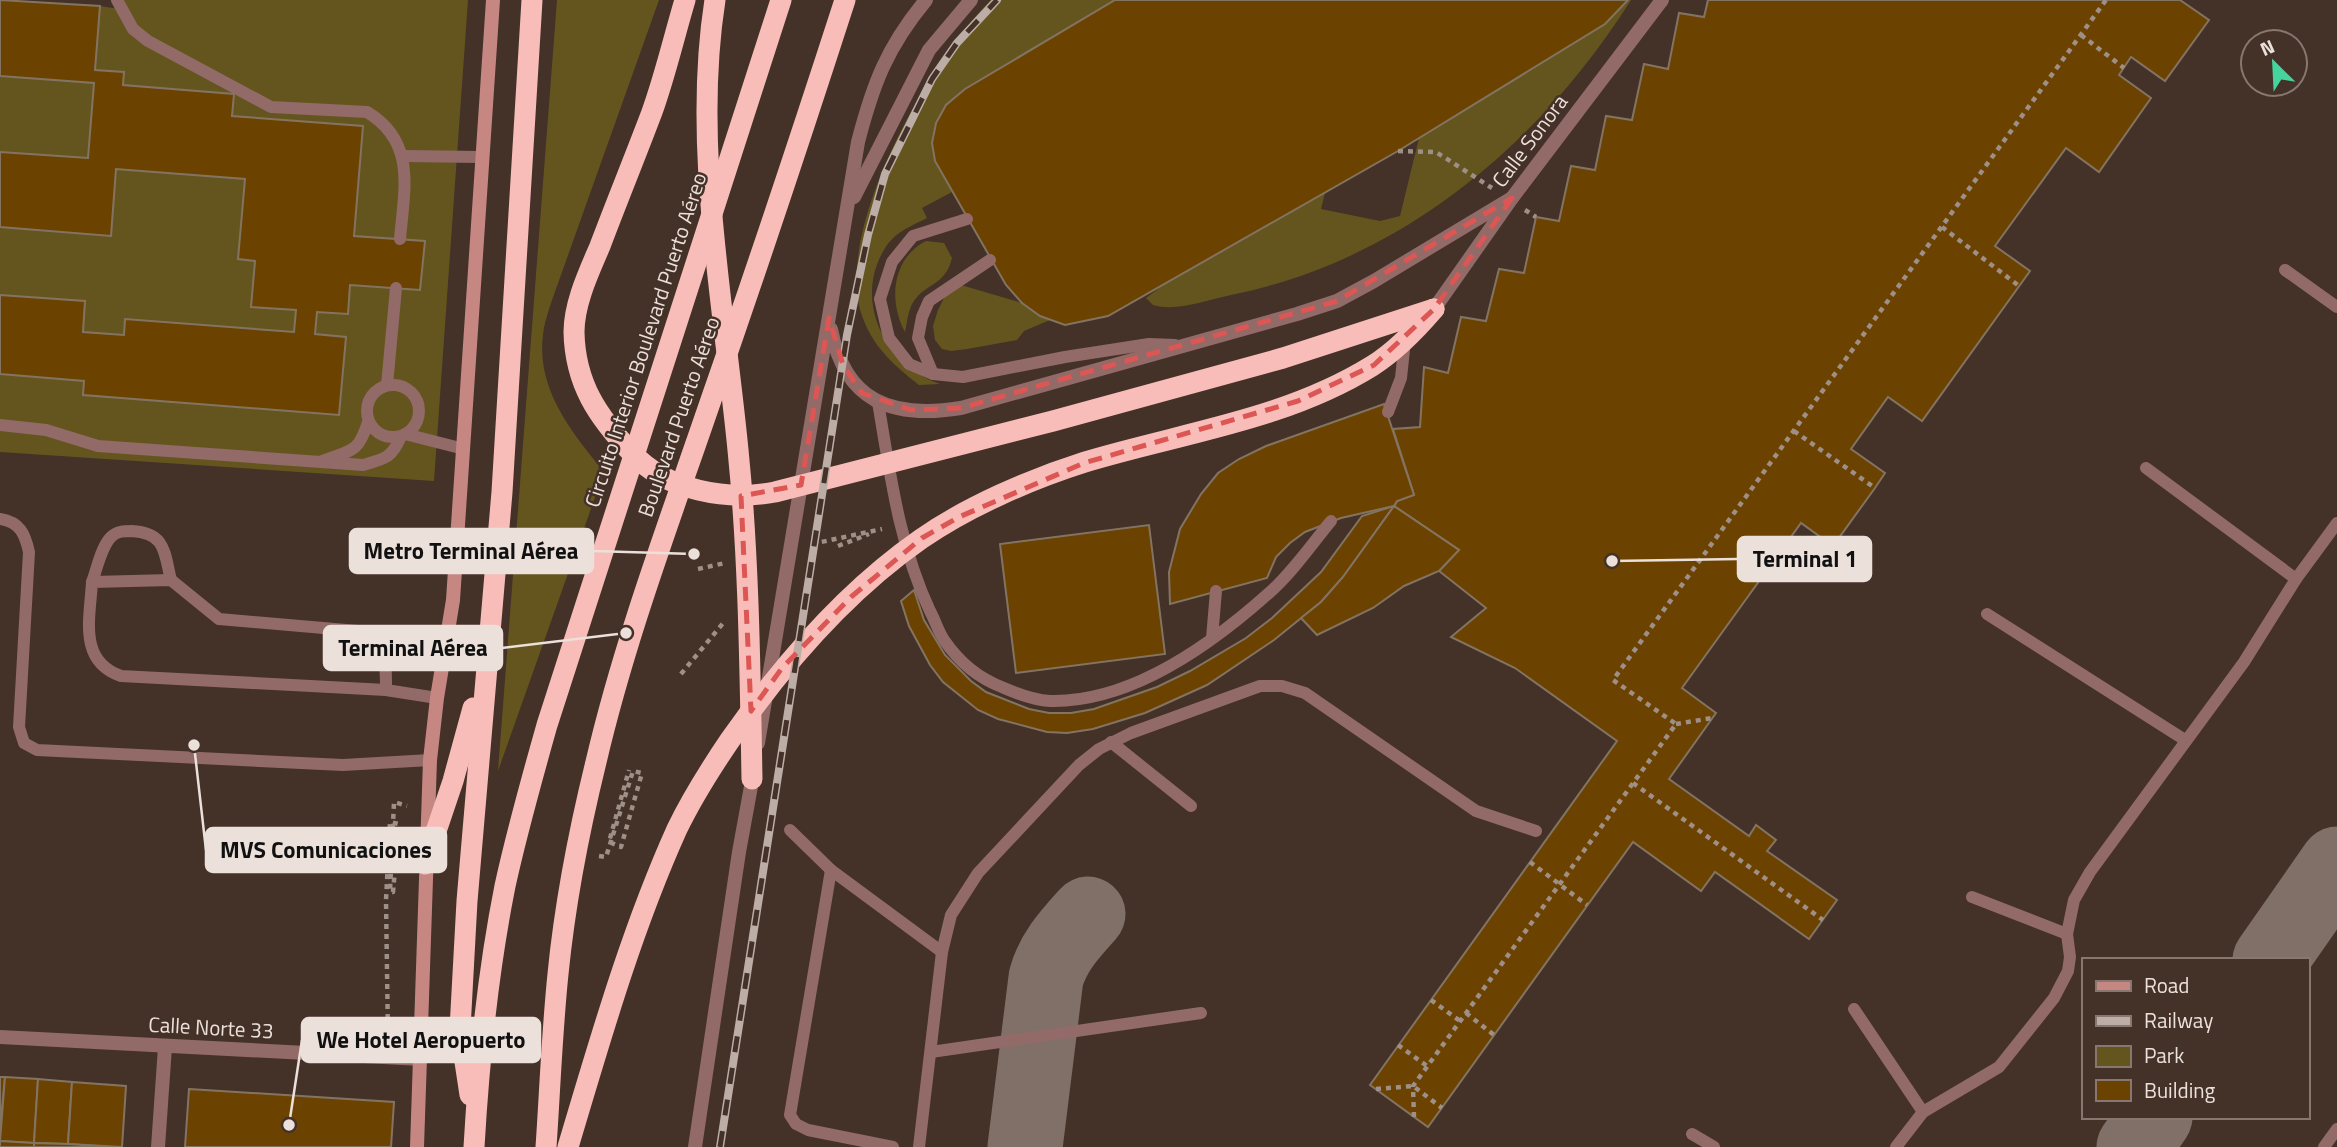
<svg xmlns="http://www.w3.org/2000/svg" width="2337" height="1147" font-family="'Titillium Web',sans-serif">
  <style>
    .green { fill: #64551f }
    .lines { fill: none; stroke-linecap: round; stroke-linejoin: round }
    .taxiway { stroke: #807068; stroke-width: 75 }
    .building { fill: #6c4200; stroke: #837462; stroke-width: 2 }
    .path { stroke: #9e8f87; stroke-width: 4.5; stroke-dasharray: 5 5; stroke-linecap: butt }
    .service { stroke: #926a68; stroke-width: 12 }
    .minor { stroke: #926a68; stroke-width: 14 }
    .tertiary { stroke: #926a68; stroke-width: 14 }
    .secondary { stroke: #c68783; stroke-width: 14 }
    .motorway { stroke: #f8bdb9; stroke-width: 21 }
    .rail-casing { stroke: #bcaea7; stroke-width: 8 }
    .rail { stroke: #443128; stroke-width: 5; stroke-dasharray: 16; stroke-linecap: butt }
    .marked { fill: none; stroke: #dc5654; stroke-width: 5; stroke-dasharray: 14 9; stroke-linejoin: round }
    .labels { text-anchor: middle; stroke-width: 5; stroke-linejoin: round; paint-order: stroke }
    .street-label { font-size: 21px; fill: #ece0da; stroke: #443128 }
    .leader { fill: none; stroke: #ece0da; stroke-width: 2.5 }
    .callout-dot { fill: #ece0da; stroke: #443128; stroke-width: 2.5 }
    .callout { fill: #ece0da; stroke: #ece0da; stroke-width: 2.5 }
    .callout-label { font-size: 23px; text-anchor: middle; font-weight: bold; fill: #111 }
  </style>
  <rect width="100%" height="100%" fill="#443128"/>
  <!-- green -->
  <g class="green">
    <polygon points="124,0 468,0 434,481 0,452 0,76 94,83 100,6 126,10"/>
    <path d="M 557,0 L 659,0 L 551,303 C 548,313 544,324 543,335 C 536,389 572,433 604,472 L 498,771 Z"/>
    <path d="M 991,0 L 1115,0 L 965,89 C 922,127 926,146 952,192 L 922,208 L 927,218 C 913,225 896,232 887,245 C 851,299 884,364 940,384 L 919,385 C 896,367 875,349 864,321 C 828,237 931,58 991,0 Z"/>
    <path d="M 1628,0 L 1631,0 C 1540,144 1401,261 1231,295 C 1207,300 1177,312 1153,305 L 1146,298 L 1162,286 L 1325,193 L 1321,209 L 1380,221 L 1400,216 L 1419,138 L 1605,24 Z"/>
    <path d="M 926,241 L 944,243 L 952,258 C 945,287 925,282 912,304 C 908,312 907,323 905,332 C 888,301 892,258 926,241 Z"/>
    <polygon points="961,285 1022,303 1040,316 1050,320 1024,331 1017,340 967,349 951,351 942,349 935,340 933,326 938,310 945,296"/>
  </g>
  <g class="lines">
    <!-- taxiway -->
    <g class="taxiway">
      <polyline points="2270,960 2337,864"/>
      <path d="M 1025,1147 L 1046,978 C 1053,952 1070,934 1088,914"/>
      <polyline points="2134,1147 2155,1117"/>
    </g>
  </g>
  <!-- building -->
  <g class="building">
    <polygon points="0,0 100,6 95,70 124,72 123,85 234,94 232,116 363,126 354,236 425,241 420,290 350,285 348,314 317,312 315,334 346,337 339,415 83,395 84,381 0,374 0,295 85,301 83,332 124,335 125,319 294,332 296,310 251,307 255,261 238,259 245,179 116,169 111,236 0,227 0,152 88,158 94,83 0,76"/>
    <polygon points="1115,0 1628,0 1605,24 1398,151 1108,316 1065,325 1040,316 1022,303 1006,285 935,161 932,143 936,123 946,105 965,89"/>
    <polygon points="1708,0 2180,0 2209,20 2165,81 2131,57 2119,75 2151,98 2099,172 2066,148 1995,246 2030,271 1922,421 1888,397 1851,449 1885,473 1875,488 1833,546 1801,523 1682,688 1716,713 1669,779 1749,836 1756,825 1776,840 1767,851 1837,900 1809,939 1715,872 1701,891 1633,842 1428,1127 1370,1085 1617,741 1515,668 1451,637 1486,608 1439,571 1459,550 1394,506 1397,501 1414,495 1393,429 1420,427 1424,367 1448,373 1461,317 1486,321 1499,269 1524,273 1536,217 1559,221 1571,166 1595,170 1606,116 1632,120 1644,64 1668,69 1679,13 1704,17"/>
    <polygon points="1384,404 1414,495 1397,501 1394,506 1341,518 1305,532 1290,543 1276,557 1267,578 1170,604 1169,572 1180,529 1201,494 1218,473 1239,459 1266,446"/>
    <polygon points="1394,506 1343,577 1321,602 1274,640 1207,685 1145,713 1093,729 1067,733 1047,732 998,719 978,710 943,682 930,665 909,626 901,601 914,590 924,620 945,655 971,681 986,692 1029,709 1049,713 1071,713 1094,709 1157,687 1190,671 1246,638 1272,618 1321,572 1362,516"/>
    <polygon points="1394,506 1459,550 1439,571 1404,586 1373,608 1317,635 1301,618 1321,602 1343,577"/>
    <polygon points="1149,525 1165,654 1016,673 1000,544"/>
    <polygon points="0,1077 5,1077 0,1130"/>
    <polygon points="5,1077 38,1079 34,1143 0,1141"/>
    <polygon points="38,1079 72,1082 68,1144 34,1143"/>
    <polygon points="72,1082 126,1086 122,1147 68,1144"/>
    <polygon points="189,1089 394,1102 391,1147 185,1147"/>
    <polygon points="0,1141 34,1143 34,1147 0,1147"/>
    <polygon points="34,1143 68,1144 112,1147 34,1147"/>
  </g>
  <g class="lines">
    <!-- path -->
    <g class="path">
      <polyline points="2081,35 2124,68"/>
      <polyline points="1398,151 1436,152 1492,188"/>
      <polyline points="1525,210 1536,217"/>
      <polyline points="1942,227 2019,286"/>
      <polyline points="1794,431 1875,488"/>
      <polyline points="812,544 882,529"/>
      <polyline points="838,546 869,534"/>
      <polyline points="698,569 725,563"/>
      <polyline points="681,674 724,622"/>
      <polyline points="1676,724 1712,718"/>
      <polyline points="1633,783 1823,920"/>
      <polyline points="599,856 606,857 633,771 642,773 621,847 609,842 629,770"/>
      <polyline points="1530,862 1587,905"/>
      <polyline points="1431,1000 1460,1021"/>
      <polyline points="1466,1013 1494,1035"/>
      <polyline points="388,1039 386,900 390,822 399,824 393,892 390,891 394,802 407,806"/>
      <polyline points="1398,1045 1427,1066"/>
      <polyline points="1376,1089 1413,1086 1442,1108"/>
      <polyline points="1414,1117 1413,1086 1676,724 1613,680 2106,0"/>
    </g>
    <!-- service -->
    <g class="service">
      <path d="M 117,0 L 133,29 L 148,41 L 271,107 L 367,112 C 417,142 404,190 400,239"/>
      <polyline points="404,156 481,157"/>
      <polyline points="967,219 913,236 892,262 880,299 889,338 909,364 933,374 963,377 1065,357 1149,344 1175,345"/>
      <polyline points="2285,270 2337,307"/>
      <polyline points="933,374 918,338 922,317 929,301 990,260"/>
      <circle cx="393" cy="411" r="26"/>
      <polyline points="387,385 396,288"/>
      <path d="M 878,402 C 890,473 899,545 930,611 C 935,620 938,631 944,640 C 960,663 978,678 1004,688 C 1018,694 1035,700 1050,701 C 1131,703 1211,645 1269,593 C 1292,573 1311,545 1331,521"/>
      <polyline points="1388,412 1401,378 1405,340"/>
      <path d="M 0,425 L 46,430 L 98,446 L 363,465 C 385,459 392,458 401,436"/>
      <polyline points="405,434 464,449"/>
      <path d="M 322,461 C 351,450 358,454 368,422"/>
      <polyline points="2146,468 2296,579"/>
      <path d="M 0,519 C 20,522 25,534 29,552 L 19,727 L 24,743 L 37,750 L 343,765 L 430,760"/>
      <path d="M 92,582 C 97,569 101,547 111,537 C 117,531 124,531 132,531 C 166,533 164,552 171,580"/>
      <polyline points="1987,614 2185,740"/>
      <polyline points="1212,638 1216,591"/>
      <path d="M 386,690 L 121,676 C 78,661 90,618 92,582 L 171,580 L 219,619 L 358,631 C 387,642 386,663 386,690 L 437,698"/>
      <polyline points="1111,742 1191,806"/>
      <polyline points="790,830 831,870 942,952"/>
      <polyline points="831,870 790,1115 796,1124 808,1130 893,1147"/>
      <polyline points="1972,897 2067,934"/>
      <polyline points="1854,1009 1923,1112"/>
      <polyline points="931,1052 1201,1013"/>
      <polyline points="1692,1134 1714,1147"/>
      <polyline points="919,1147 942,952 951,915 978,873 1079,765 1099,749 1131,733 1260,686 1282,686 1305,693 1476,811 1536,831"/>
      <polyline points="1896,1147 1923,1112 1999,1067 2054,998 2068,971 2070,957 2067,934 2074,900 2090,872 2244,662 2296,579 2337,523"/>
      <polyline points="2324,1147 2337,1129"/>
    </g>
    <!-- minor -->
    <g class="minor">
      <polyline points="0,1037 421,1059"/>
      <polyline points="158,1147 165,1047"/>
    </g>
    <!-- tertiary -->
    <g class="tertiary">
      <polyline points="854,197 929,50 971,0"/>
      <polyline points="1434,309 1512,198 1662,0"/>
      <path d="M 831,329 C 845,402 892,419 961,408 L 1297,314 L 1337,301 L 1374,281 L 1512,198"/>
      <path d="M 758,743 L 858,142 C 873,84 887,47 926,0"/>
      <polyline points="695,1147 739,852 754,770"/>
    </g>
    <!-- secondary -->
    <polyline class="secondary" points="417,1147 430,760 437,698 453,600 493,0"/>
    <!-- motorway -->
    <g class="motorway">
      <path d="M 685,0 C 674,37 665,76 652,112 C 635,157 617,201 600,246 C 589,272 574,303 574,332 C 575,384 598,417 632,453 C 667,491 727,501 775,492 L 1053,421 L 1283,358 L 1434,309"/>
      <path d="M 715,0 C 692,145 724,305 738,450 C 749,559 750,670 752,779"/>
      <polyline points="425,864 453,781 473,708"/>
      <polyline points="470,1095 460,1029 467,901 502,492 532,0"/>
      <path d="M 474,1147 C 479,1060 488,971 505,886 C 517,831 532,778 547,725 L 781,0"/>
      <path d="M 546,1147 C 550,1089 552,1032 558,974 C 565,903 579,831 596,762 C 625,638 671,517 712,397 C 758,265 802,133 845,0"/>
      <path d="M 568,1147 C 600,1040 631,931 677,829 C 692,798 711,768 730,740 C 783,664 845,592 921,539 C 967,507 1031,479 1085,462 C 1181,433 1285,420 1372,366 C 1396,351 1416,330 1434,309"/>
    </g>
    <!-- rail casing -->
    <g class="rail-casing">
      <polyline id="rail" points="720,1147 847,335 868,235 885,174 932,79 957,43 997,0"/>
    </g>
    <!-- rail -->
    <use href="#rail" class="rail"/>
  </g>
  <!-- marked area -->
  <path class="marked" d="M 1512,198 L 1434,309 L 1374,365 L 1298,401 L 1084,463 L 959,517 L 922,538 L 851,597 L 782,668 L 751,711 L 741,496 L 801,485 L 829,318 L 843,365 L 862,393 L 911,410 L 961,408 L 1337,301 Z"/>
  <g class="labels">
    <!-- street labels -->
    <g class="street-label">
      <text transform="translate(1530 141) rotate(-53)" y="7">Calle Sonora</text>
      <text transform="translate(646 340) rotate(-72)" y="7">Circuito Interior Boulevard Puerto Aéreo</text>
      <text transform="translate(679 417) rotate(-71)" y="7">Boulevard Puerto Aéreo</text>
      <text transform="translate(211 1028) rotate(3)" y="7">Calle Norte 33</text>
    </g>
  </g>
  <!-- callouts -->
  <path class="leader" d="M694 554L593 551M1612 561L1738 559M626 633L502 648M194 745L206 850M289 1125L302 1040"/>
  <g class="callout-dot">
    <circle cx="694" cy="554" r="7"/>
    <circle cx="1612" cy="561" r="7"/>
    <circle cx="626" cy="633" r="7"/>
    <circle cx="194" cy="745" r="7"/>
    <circle cx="289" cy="1125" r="7"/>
  </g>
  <g class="callout">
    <rect x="350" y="529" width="243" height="44" rx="7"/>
    <rect x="1738" y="537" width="133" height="44" rx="7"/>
    <rect x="324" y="626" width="178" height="44" rx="7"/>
    <rect x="206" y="828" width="240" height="44" rx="7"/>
    <rect x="302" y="1018" width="238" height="44" rx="7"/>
  </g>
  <g class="callout-label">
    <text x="471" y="559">Metro Terminal Aérea</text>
    <text x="1805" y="567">Terminal 1</text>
    <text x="413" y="656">Terminal Aérea</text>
    <text x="326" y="858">MVS Comunicaciones</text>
    <text x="421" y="1048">We Hotel Aeropuerto</text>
  </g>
  <!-- legend -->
  <rect x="2082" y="958" width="228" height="161" fill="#443128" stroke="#87776f" stroke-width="2"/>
  <rect x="2096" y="981" width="35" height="10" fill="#c68783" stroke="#87776f" stroke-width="2"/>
  <text x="2144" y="993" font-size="21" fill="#ece0da">Road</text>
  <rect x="2096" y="1016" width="35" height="10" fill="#bcaea7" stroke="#87776f" stroke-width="2"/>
  <text x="2144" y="1028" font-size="21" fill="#ece0da">Railway</text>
  <rect x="2096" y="1046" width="35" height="21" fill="#64551f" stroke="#87776f" stroke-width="2"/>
  <text x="2144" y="1063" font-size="21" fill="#ece0da">Park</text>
  <rect x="2096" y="1080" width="35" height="21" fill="#6c4200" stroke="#87776f" stroke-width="2"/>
  <text x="2144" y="1098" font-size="21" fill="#ece0da">Building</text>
  <!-- north arrow -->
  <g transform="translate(2274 63) rotate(336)"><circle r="33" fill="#443128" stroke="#87776f" stroke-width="2"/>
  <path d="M0-5L12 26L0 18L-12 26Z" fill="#46d49e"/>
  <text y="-10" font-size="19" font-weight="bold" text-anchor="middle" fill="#ece0da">N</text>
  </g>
</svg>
